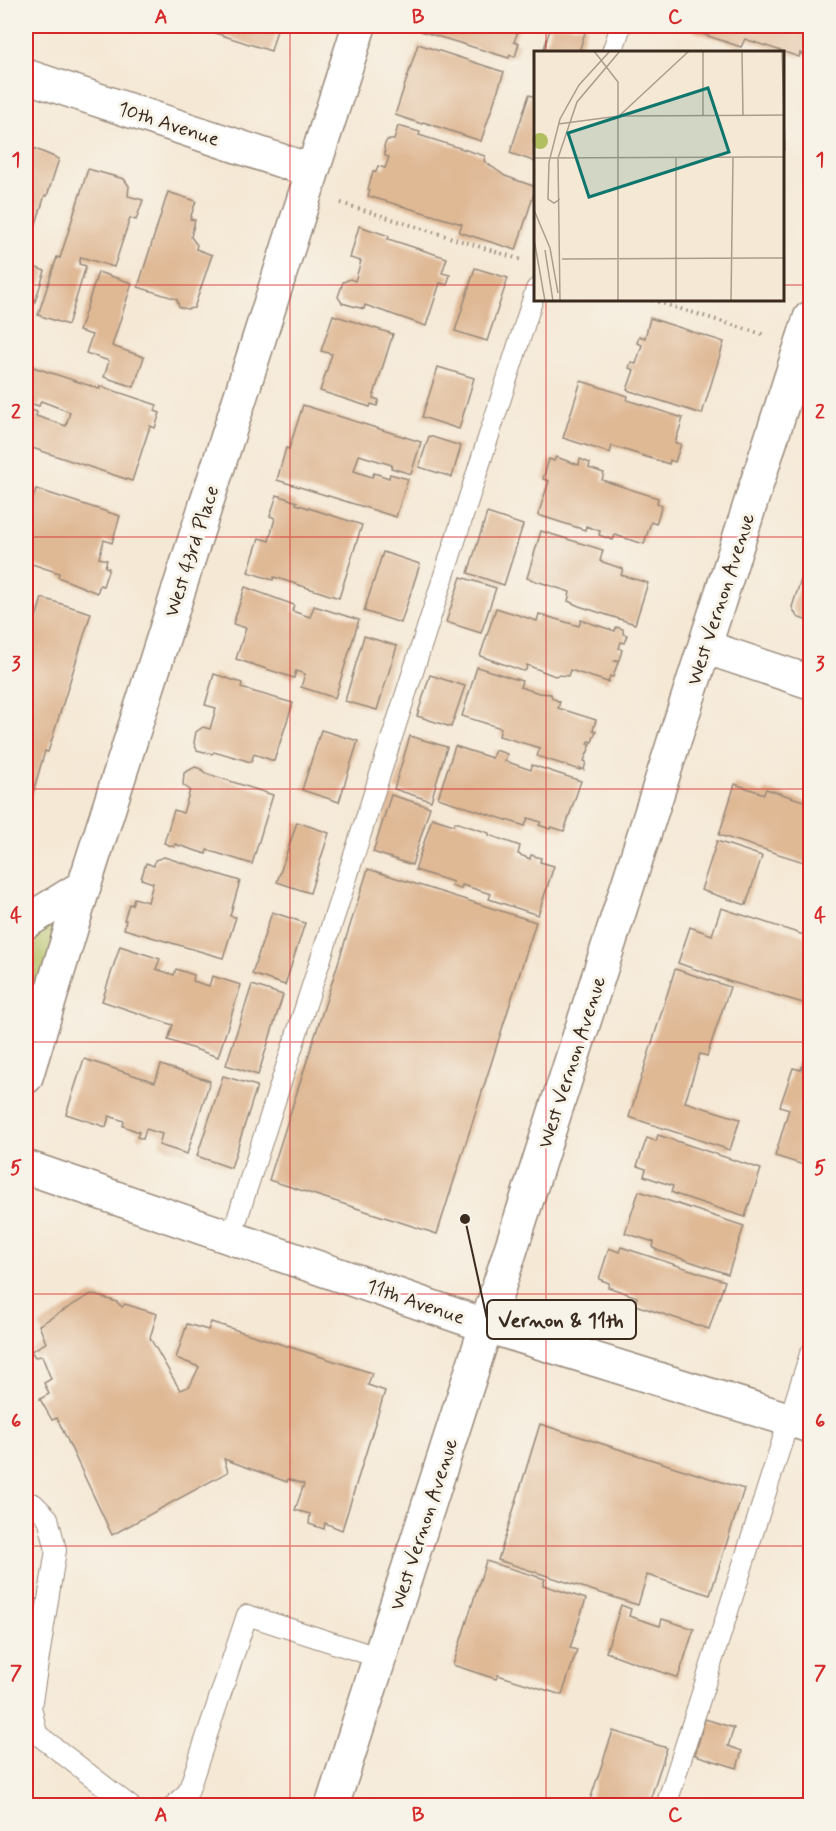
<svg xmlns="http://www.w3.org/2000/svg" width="836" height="1831" font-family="Mynerve,sans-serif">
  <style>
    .green { fill: #b1bf61; stroke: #767440; stroke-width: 1.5 }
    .building { fill: #dfb894 }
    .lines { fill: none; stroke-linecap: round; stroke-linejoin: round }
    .lane-casing { stroke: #98897a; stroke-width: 22 }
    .street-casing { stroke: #98897a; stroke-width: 36 }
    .secondary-casing { stroke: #98897a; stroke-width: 36 }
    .path { stroke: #98897a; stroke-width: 4; stroke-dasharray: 1.5 4.5; stroke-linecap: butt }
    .lane { stroke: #fff; stroke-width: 20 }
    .street { stroke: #fff; stroke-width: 33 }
    .secondary { stroke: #fff; stroke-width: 33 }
    .grid { fill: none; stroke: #d62828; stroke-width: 1.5; stroke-opacity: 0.55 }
    .labels { text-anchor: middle; stroke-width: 6; stroke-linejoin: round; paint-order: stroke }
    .street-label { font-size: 20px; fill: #3b2a1e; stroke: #f7f3e8 }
    .inset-road { fill: none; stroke: #ab9c8c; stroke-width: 1.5 }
    .view { fill: #0f766e; fill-opacity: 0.15; stroke: #0f766e; stroke-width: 3 }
    .inset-edge { fill: none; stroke: #3b2a1e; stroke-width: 3 }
    .leader { fill: none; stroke: #3b2a1e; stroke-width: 2 }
    .callout-dot { fill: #3b2a1e; stroke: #f7f3e8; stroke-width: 2 }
    .callout { fill: #f7f3e8; stroke: #3b2a1e; stroke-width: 2 }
    .callout-label { font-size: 21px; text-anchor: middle; font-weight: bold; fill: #3b2a1e }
    .neatline { fill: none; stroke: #d62828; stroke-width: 2 }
    .grid-label { font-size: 20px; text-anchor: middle; font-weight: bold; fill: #d62828 }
  </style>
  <rect width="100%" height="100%" fill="#f7f3e8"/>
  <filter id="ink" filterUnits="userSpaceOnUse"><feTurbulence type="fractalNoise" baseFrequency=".0167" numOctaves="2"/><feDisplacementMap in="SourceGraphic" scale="12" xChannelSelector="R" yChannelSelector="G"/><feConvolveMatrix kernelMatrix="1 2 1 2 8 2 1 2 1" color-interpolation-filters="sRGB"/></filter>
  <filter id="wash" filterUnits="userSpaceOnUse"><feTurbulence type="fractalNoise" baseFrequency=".008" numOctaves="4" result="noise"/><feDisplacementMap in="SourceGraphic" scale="24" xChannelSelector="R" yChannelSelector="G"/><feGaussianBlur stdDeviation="1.35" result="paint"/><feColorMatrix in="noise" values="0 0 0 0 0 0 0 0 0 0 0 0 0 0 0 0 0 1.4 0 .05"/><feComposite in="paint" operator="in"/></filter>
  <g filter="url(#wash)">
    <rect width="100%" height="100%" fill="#f5e8d5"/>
    <!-- green -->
    <polygon class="green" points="53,919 60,919 26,1034 26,941 33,937"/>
    <g id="blocks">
      <!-- building -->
      <g class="building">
        <polygon points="217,26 278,26 271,51 215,33"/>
        <polygon points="421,26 520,26 514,42 519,43 515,57 510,55 509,58 420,31"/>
        <polygon points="551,26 587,26 579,52 543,52"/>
        <polygon points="694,26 809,26 808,29 810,30 810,40 805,56 800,53 799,57 745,39 741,47 693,31"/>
        <polygon points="418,44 504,72 481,141 423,122 422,124 395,115"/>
        <polygon points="529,95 536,97 536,162 510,153"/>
        <polygon points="398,126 420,132 419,135 485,156 484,161 505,176 536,187 516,250 459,232 462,224 368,196 370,190 368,189 373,171 376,172 378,166 385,168 389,157 385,156 384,146 387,140 394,140"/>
        <polygon points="26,145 59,159 47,196 45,195 36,224 33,223 32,226 26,224"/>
        <polygon points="88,169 124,179 129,186 128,196 143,200 136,220 130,218 114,267 81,257 79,264 86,266 68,325 38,315 57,257 60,258"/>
        <polygon points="168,192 196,201 190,219 195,220 191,237 197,245 196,249 212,255 194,308 187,309 179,307 177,299 138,287"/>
        <polygon points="359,226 389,236 388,239 447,258 442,273 450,275 447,285 440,283 426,326 365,305 364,309 342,303 338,297 343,282 350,279 355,281 361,261 350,258"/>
        <polygon points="26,264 45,271 26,329"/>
        <polygon points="475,268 508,278 487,341 455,331"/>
        <polygon points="98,272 132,283 112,346 144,357 134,387 104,377 109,361 86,353 92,335 79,331"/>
        <polygon points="333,315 393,334 373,398 379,400 377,406 371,404 370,407 320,391 332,354 321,351"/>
        <polygon points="650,318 724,342 702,414 627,390 634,370 629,368 631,362 636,364 642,345 637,343 639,336 645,338"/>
        <polygon points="27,365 100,389 100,386 157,405 155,411 160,413 155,428 150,426 132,481 26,446 26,408 37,412 36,416 66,426 70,412 41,401 39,406 26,402 26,371"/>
        <polygon points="438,367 474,378 459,429 422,417"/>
        <polygon points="581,381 628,396 627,400 683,418 675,443 681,444 675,462 670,460 669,464 612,446 610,453 563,438"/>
        <polygon points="303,405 421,442 411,474 391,468 392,465 359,455 354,471 372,477 374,473 389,478 390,474 408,479 396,517 277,480 286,448 289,449"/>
        <polygon points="429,436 461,446 452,477 419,467"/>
        <polygon points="556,457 579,465 580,459 590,463 589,468 604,473 602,480 658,498 657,503 662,505 656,524 651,522 644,544 615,535 613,540 599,535 600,531 586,526 585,530 538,515 549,481 543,479 549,459 554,461"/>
        <polygon points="36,489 120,516 112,543 104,540 99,558 107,560 105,567 109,568 103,586 100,585 97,593 58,577 59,573 26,562 26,521"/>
        <polygon points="277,495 297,502 296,504 362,525 339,598 274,577 273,580 248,572 259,538 269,541 275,518 270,516"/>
        <polygon points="487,513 523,525 504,585 468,573"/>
        <polygon points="541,531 603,550 600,561 623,569 621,575 648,583 635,624 579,606 568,601 570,592 527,578"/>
        <polygon points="383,552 420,564 401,623 364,611"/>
        <polygon points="810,552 810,622 797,617 792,607"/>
        <polygon points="461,577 496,588 481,633 446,622"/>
        <polygon points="245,587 294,605 292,611 310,617 314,606 359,620 335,698 301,687 305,674 296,671 294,678 236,659 246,628 233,624"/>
        <polygon points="42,598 91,613 48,752 45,751 26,816 26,650"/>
        <polygon points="496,608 537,621 539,614 579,626 581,620 615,631 616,627 623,629 623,634 627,635 624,643 621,642 619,648 622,650 619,660 615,661 618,662 613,677 610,676 608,682 570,670 568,676 558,675 555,676 527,665 526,670 523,671 480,656"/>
        <polygon points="364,636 397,646 377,710 345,701"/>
        <polygon points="477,667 522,681 520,687 539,693 551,694 552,698 560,702 558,708 596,720 593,730 596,731 592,742 589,741 588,744 591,744 584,761 586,762 584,770 580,768 580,770 537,756 540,748 499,736 501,728 462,716"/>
        <polygon points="214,674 242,683 241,688 293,703 274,761 254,754 251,762 221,753 220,754 214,752 212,754 197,750 194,743 196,732 203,727 210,729 216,708 205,705"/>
        <polygon points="430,675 465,686 451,727 417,716"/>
        <polygon points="321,730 358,741 339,802 302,790"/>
        <polygon points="410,736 447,747 431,801 394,789"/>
        <polygon points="455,746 492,758 495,750 507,754 505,761 531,770 532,765 581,781 564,831 551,827 550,829 539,825 541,822 528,818 525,826 438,798"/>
        <polygon points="195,767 201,769 205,773 273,795 252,864 207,850 206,854 175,844 174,847 164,843 174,810 183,813 190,790 183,785 184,773"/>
        <polygon points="735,784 764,794 766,789 810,803 810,864 719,835"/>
        <polygon points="391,795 430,807 412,865 373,852"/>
        <polygon points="432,818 454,825 455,822 489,833 489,835 520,846 518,854 530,859 531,855 541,858 540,862 554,866 538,915 489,899 491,894 462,885 461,889 451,886 453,882 415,870"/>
        <polygon points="297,822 329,833 310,893 277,882"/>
        <polygon points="717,841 762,856 746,905 701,890"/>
        <polygon points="164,857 240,881 230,916 236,917 223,958 124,929 126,920 124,920 129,904 132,905 134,898 148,902 153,883 141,879 146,863 154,866 155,860"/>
        <polygon points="368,869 536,922 437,1234 269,1180"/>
        <polygon points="721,908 810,937 810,1005 728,981 678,963 690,927 712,935"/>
        <polygon points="272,912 305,923 285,985 252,974"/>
        <polygon points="120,946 160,959 156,969 174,975 176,969 194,975 193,981 209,986 212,976 241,985 218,1057 168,1040 173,1025 102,1001"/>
        <polygon points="675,969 730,987 707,1056 700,1054 685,1102 740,1119 730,1150 629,1117"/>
        <polygon points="252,985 283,995 258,1075 226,1065"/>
        <polygon points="810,1043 810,1167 775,1156 789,1109 780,1106 793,1068 801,1070"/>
        <polygon points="84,1059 155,1082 161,1065 210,1081 187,1154 159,1145 162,1134 146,1129 143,1139 137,1137 139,1132 123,1126 124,1121 109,1116 106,1127 66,1114"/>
        <polygon points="223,1076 257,1086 231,1168 197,1156"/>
        <polygon points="658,1135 761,1169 745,1217 678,1195 671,1192 673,1186 644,1176 646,1169 637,1166 647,1138 656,1141"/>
        <polygon points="639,1191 744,1226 728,1274 659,1251 653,1248 654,1242 625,1233"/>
        <polygon points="621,1247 725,1281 709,1329 635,1305 637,1297 608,1287 609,1283 599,1279 609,1248 619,1252"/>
        <polygon points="91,1294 117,1302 122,1307 125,1304 157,1314 150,1338 180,1390 190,1386 199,1367 176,1358 187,1324 208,1330 211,1322 372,1373 368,1385 385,1391 342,1530 325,1523 324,1529 309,1524 310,1514 295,1510 304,1484 288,1479 287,1482 224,1459 228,1472 112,1535 57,1418 52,1420 40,1399 49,1394 44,1383 51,1379 42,1356 35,1357 31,1351 46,1343 39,1325"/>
        <polygon points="540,1424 744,1489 710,1595 647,1575 638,1605 498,1560"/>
        <polygon points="486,1561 545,1579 543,1585 586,1599 570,1648 577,1650 562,1695 498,1675 496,1679 453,1665"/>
        <polygon points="621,1605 631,1609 629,1616 660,1626 662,1619 694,1629 678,1678 606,1652"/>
        <polygon points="705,1719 734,1728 728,1746 742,1751 737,1768 695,1755"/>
        <polygon points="613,1731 667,1748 648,1806 588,1806"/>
      </g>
    </g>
  </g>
  <g filter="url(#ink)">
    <use href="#blocks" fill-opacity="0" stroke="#98897a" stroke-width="1.5"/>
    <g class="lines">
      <!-- lane casing -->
      <g class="lane-casing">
        <g id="lane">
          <polyline points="612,52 621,26"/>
          <polyline points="231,1238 536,289"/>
          <polyline points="26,1502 34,1504 48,1518 56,1550 31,1707 37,1734 130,1806"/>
          <polyline points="173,1806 188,1792 247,1615 380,1658"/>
          <polyline points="666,1806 810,1354"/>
        </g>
      </g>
      <!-- street casing -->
      <g class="street-casing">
        <g id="street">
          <polyline points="26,76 312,171"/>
          <polyline points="705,647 810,682"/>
          <polyline points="26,922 84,886"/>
          <polyline points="26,1077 84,886 359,26"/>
          <polyline points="26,1167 487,1326 810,1426"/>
        </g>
      </g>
      <!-- secondary casing -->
      <g class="secondary-casing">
        <polyline id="secondary" points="332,1806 810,318"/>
      </g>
      <!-- path -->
      <g class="path">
        <polyline points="341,203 522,260"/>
        <polyline points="652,300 765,335"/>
      </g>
      <!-- lane -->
      <use href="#lane" class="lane"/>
      <!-- street -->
      <use href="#street" class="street"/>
      <!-- secondary -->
      <use href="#secondary" class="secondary"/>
    </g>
  </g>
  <!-- grid -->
  <path class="grid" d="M 290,26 L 290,1806M 546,26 L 546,52M 26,285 L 536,285M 784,285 L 810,285M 546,300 L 546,1806M 26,537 L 810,537M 26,789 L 810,789M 26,1042 L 810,1042M 26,1294 L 810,1294M 26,1546 L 810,1546"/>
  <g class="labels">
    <!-- street labels -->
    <g class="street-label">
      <text transform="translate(169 123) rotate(18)" y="7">10th Avenue</text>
      <text transform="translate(191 551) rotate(-72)" y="7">West 43rd Place</text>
      <text transform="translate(720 599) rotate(-72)" y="7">West Vernon Avenue</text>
      <text transform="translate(571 1062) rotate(-72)" y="7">West Vernon Avenue</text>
      <text transform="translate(416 1301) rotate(19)" y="7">11th Avenue</text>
      <text transform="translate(423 1524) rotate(-72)" y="7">West Vernon Avenue</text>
    </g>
  </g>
  <!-- overview -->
  <g transform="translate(534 51)">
    <rect width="250" height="250" fill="#f5e8d5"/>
    <path d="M-2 90a8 8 0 1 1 16 0a8 8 0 1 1-16 0Z" fill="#b1bf61"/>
    <path class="inset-road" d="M 60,0 L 84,31 L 84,250M 208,0 L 209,65M 248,0 L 251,100M 85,65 L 155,0M 169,65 L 169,0M 24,73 L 85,65 L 251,64M 0,107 L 251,106M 26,148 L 20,152 L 14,148 L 15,111 L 26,68 L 45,34 L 76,0M 0,159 L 16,197 L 24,242M 0,188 L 11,250M 11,199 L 19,250M 28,208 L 251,207M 26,250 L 24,107 L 43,51 L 86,0M 142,250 L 142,107M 197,250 L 199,106"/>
    <path class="view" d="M 174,37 L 195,101 L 55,146 L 34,82 Z"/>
    <rect width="250" height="250" class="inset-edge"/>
  </g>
  <!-- callouts -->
  <path class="leader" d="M465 1219L487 1319"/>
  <circle class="callout-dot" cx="465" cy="1219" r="6"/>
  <rect class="callout" x="487" y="1300" width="149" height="39" rx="6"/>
  <g class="callout-label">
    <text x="561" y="1327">Vernon &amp; 11th</text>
  </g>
  <!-- margin -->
  <rect width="836" height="1831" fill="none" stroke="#f7f3e8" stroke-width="66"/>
  <rect x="33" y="33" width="770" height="1765" class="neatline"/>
  <g class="grid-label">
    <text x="161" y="23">A</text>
    <text x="418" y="23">B</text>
    <text x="675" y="23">C</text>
    <text x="16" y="166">1</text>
    <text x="820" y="166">1</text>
    <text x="16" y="418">2</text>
    <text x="820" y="418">2</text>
    <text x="16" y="670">3</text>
    <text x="820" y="670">3</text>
    <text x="16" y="922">4</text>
    <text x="820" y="922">4</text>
    <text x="16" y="1174">5</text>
    <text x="820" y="1174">5</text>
    <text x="16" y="1427">6</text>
    <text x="820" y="1427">6</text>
    <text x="16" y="1679">7</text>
    <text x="820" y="1679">7</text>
    <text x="161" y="1821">A</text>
    <text x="418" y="1821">B</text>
    <text x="675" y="1821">C</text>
  </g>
</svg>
